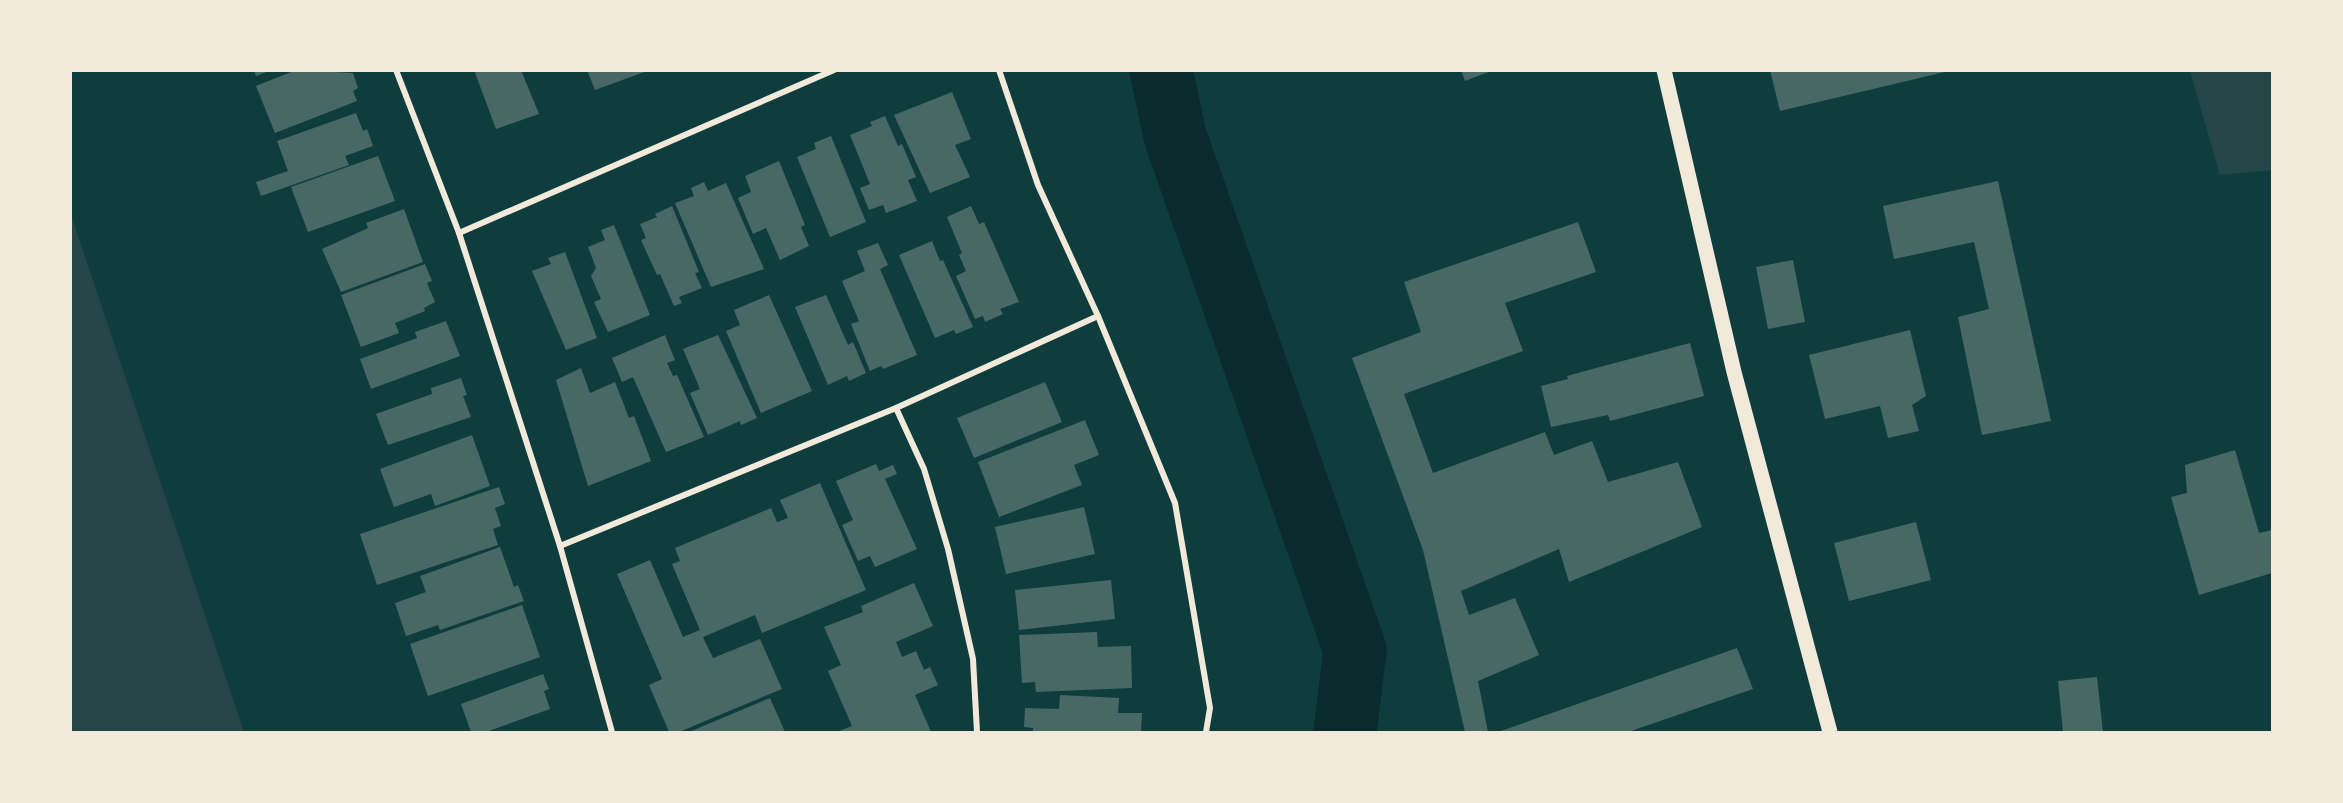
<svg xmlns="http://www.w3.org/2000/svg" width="2343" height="803" font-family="'PT Sans Narrow',sans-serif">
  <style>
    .green { fill: #244646 }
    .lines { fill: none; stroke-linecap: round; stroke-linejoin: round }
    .river { stroke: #0a2a2b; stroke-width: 63 }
    .building { fill: #486865 }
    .minor { stroke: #f1e9da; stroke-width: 6 }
    .primary { stroke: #f1e9da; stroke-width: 15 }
  </style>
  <rect width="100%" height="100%" fill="#0f3d3e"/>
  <!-- green -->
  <g class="green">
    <polygon points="2190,71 2272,71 2272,170 2220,175"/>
    <polygon points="71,215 244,732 71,732"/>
  </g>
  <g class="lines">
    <!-- river -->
    <polyline class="river" points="1161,70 1175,136 1355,650 1345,732"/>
  </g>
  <!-- building -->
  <g class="building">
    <polygon points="254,70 268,70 269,71 256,76"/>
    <polygon points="296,70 353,73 358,88 353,91 357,101 275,133 256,86"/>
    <polygon points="474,70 521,70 539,114 496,129"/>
    <polygon points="587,70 647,70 647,71 595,90"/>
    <polygon points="1461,70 1491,70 1491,71 1465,81"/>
    <polygon points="1770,70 1949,70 1949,71 1780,111"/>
    <polygon points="952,92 971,139 955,145 970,177 930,193 894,115"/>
    <polygon points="356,113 363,131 367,129 373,146 345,156 349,165 261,196 256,182 288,171 277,141"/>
    <polygon points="885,116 898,146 902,144 916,177 908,180 917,201 886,213 883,205 869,210 860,188 870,184 850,135 872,126 870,122"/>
    <polygon points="831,136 866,222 830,237 797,157 816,149 814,143"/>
    <polygon points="378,156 395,201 308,232 291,187"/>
    <polygon points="779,161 805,225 801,227 809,246 780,260 766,228 753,234 738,198 751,192 745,176"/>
    <polygon points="1998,181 2051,421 1982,435 1958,317 1989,309 1974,242 1894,259 1883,206"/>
    <polygon points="704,182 708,191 726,183 764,269 711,287 675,203 694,196 691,188"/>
    <polygon points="672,206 699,272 695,273 702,288 679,297 682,303 674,306 660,274 657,275 641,240 646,238 640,224 657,217 655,214"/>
    <polygon points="971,206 979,224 984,222 1019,302 1000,309 1003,314 985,322 983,316 975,319 956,276 966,271 959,255 962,253 947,217"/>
    <polygon points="404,209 423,262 341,292 322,249 368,228 366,223"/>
    <polygon points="1578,222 1596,272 1505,303 1523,351 1404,394 1433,473 1545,432 1554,455 1592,441 1608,482 1678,462 1702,527 1569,582 1559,549 1461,591 1469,615 1515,598 1539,655 1478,681 1488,732 1465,732 1423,550 1352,358 1421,332 1404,282"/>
    <polygon points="614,225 650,315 608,332 594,302 601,299 591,276 596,268 588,247 605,240 601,230"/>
    <polygon points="932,241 940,261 943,260 973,327 956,334 954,330 935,338 899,255"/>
    <polygon points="878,243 888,265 880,269 917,355 883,369 881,366 870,371 851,324 859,321 842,281 865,271 857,251"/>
    <polygon points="565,252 597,338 566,350 532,271 551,264 548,258"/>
    <polygon points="1793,260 1805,322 1768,329 1756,267"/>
    <polygon points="425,264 432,281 427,283 435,302 424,308 425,311 395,323 399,333 361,347 341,295"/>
    <polygon points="769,295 812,391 761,413 726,331 740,325 734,310"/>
    <polygon points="826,295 848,345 853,342 866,373 849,381 847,376 828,385 795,307"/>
    <polygon points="446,321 460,356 371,389 360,359 417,338 415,332"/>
    <polygon points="1910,330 1926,396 1912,405 1919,431 1888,438 1880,406 1825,419 1809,355"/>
    <polygon points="665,335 675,360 667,363 673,376 677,375 704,437 666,452 633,377 622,382 612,358"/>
    <polygon points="718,335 757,418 741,425 740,421 708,435 690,393 700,389 683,349"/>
    <polygon points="1690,343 1704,396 1610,421 1608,415 1551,427 1541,386 1568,379 1567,376 1596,368"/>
    <polygon points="581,368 590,393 615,382 629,418 634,416 651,461 588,486 556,380"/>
    <polygon points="461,378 467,395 463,396 471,417 388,445 376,414 432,394 431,388"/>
    <polygon points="1045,382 1062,422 974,458 957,418"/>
    <polygon points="1085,420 1099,455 1074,465 1082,485 999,517 978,462"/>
    <polygon points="472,435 490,486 435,506 431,494 394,507 380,469"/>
    <polygon points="2235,450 2259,533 2272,530 2272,573 2199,595 2171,497 2187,493 2185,465"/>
    <polygon points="876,464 879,471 893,465 897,474 885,479 917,549 875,567 870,556 858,561 842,525 853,520 836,481"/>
    <polygon points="820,483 866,590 762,633 755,615 703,637 713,658 760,639 782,689 679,732 669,732 649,685 662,679 617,574 650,560 683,637 700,630 672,564 680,561 675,548 771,508 777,522 788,518 780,500"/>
    <polygon points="499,487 505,504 495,508 501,526 493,529 498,545 377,585 360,534"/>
    <polygon points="1084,507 1095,554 1006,574 995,527"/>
    <polygon points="1916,522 1931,580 1849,601 1834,543"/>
    <polygon points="500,547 514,587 518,585 524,601 440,630 438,625 406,636 395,603 426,592 420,576"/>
    <polygon points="1111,580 1115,619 1019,630 1015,590"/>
    <polygon points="914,583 933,626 896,642 902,657 916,651 924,670 930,667 938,685 915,695 931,732 837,732 852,726 828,671 841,665 824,627 863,612 861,606"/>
    <polygon points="522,605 540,657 428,696 410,644"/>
    <polygon points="1097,632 1098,647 1131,646 1132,688 1036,692 1035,682 1022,683 1019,635"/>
    <polygon points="1737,648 1753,689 1628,732 1498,732"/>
    <polygon points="543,674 549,689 544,691 550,709 486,732 471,732 461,704"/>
    <polygon points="2097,677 2103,732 2063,732 2058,681"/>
    <polygon points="1060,695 1119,698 1118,713 1142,713 1141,732 1033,732 1033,728 1024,727 1025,708 1059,709"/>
    <polygon points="770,698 785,732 689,732"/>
  </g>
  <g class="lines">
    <!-- minor -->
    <g class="minor">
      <polyline points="396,70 459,233 560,546 612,732"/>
      <polyline points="999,70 1038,185 1098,316 1175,503 1210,708 1206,732"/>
      <polyline points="459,233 834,70"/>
      <polyline points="896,408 924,469 948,549 973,659 977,732"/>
      <polyline points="560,546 896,408 1098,316"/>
    </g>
    <!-- primary -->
    <polyline class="primary" points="1664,70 1734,372 1830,732"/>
  </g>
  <!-- border -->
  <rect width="2343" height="803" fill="none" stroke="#f1e9da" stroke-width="144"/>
</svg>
